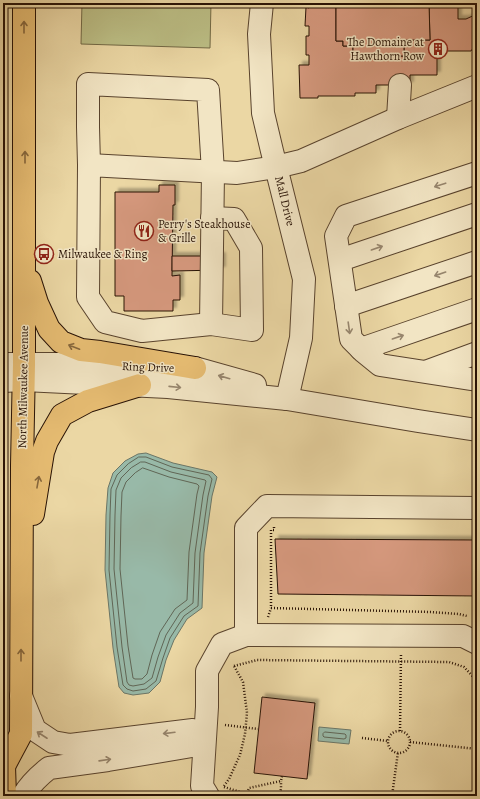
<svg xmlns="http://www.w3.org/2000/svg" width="480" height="799" font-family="Alegreya,serif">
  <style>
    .green { fill: #bbbd84; stroke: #726844 }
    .water { fill: #98b9a8; stroke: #6b7667 }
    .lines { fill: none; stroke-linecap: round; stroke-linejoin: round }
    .shore { stroke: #606656; stroke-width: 1 }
    .building { fill: #d5987d; stroke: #281205; filter: url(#shadow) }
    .minor-casing { stroke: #59432d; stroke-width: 24 }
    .major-casing { stroke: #281205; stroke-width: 24 }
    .path { stroke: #281205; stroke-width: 2.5; stroke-dasharray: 1 2; stroke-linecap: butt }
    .minor { stroke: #f2e5c4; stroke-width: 22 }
    .major { stroke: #e6bc72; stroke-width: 22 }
    .oneway { stroke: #87673c }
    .oneway2 { stroke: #97866e }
    .labels { text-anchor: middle; stroke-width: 3; stroke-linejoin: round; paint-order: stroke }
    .poi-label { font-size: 12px; fill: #281205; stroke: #f2e5c4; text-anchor: start }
    .street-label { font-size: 12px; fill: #281205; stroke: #f2e5c4 }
  </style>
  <defs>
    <filter id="shadow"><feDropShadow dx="3.5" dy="-3.5" stdDeviation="1" flood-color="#0004"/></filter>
  </defs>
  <rect width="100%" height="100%" fill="#ebd7a4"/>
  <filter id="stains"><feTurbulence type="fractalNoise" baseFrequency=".005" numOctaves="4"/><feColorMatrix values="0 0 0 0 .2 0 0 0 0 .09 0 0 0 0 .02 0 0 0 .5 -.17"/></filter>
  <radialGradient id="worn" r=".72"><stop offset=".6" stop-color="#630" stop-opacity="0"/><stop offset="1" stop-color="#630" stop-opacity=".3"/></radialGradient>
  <!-- green -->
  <polygon class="green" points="82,3 211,3 210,48 81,44"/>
  <!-- water -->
  <g class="water">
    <polygon points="146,453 173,463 212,472 217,477 212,496 204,553 202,608 187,619 174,640 166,660 160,682 149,693 133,695 124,693 119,687 113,648 105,570 106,515 108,488 113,473 125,461 138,454"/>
    <polygon points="319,727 351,730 349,744 318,741"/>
  </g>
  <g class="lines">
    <!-- shore -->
    <g class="shore">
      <polygon points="139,457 146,457 172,467 209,475 212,479 208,496 200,553 198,606 184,616 170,638 163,658 156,681 146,689 133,691 127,689 123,685 117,647 109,570 110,515 111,489 117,475 128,464"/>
      <polygon points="141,462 145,462 171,472 205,480 206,481 203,495 195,553 193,603 180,613 166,635 158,657 152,678 144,684 133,686 129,685 127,682 122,647 114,569 115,515 116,490 121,478 131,468"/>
      <polygon points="143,468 169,477 197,484 199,486 197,494 189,552 187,600 175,609 160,632 152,655 147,674 142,679 135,679 133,678 128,646 120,569 121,516 122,492 126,482 135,473"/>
      <polygon points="325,732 345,734 346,735 346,738 344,739 324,737 323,736 323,734"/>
    </g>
  </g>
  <!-- building -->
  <g class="building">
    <polygon points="310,3 336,3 336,41 343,41 343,46 353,46 353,56 404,56 404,40 430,40 429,3 458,3 458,19 466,19 477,14 477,44 475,45 471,51 437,51 437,75 410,75 410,85 376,85 376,93 355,93 355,96 318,96 318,98 300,98 299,65 309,65 309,55 306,55 306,36 309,36 309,26 305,26 306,7 309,8"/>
    <polygon points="336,3 429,3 430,40 404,40 404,56 353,56 353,46 343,46 343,41 336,41"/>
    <polygon points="159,185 175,185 175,205 173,205 172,276 180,275 180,300 173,300 173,311 124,311 124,296 115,296 115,192 159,192"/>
    <polygon points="172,256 222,256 222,270 172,271"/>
    <polygon points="275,539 477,540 477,596 278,594"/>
    <polygon points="262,697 315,703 307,779 254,773"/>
  </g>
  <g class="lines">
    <!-- minor casing -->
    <g class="minor-casing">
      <g id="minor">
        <polyline points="262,3 259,34 263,113 272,151 304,279 301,338 287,399"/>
        <polyline points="398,118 400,85"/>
        <polyline points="89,165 88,127 88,84 208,90 213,172 211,324"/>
        <polyline points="477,173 346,216 336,236 351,339 364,352 380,365 477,380"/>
        <polyline points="212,218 234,219 251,248 252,330 211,324 142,331 105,322 88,297 89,165 237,173 276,167 301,161 398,118 477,86"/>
        <polyline points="340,260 477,214"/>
        <polyline points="346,306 477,262"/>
        <polyline points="361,349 477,309"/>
        <polyline points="3,364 57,364 195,368 255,385"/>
        <polyline points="428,371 477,353"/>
        <polyline points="3,381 24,380 168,387 287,399 418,421 477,430"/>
        <polyline points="246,635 246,528 267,506 477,508"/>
        <polyline points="21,696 35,730 53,742 70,745 193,730 204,740"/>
        <path d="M 23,796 C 29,786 40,775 49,768 L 108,760 L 192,746 L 204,740"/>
        <polyline points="208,796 202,786 207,707 207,671 222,644 246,635 463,636 477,643"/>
      </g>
    </g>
    <!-- major casing -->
    <g class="major-casing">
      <g id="major">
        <polyline points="30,281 37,303 49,329 61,342 81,350 100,352 195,368"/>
        <polyline points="33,514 43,452 47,441 62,415 88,401 140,385"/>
        <polyline points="3,764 4,766 5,796"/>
        <polyline points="4,766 21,734 22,465 24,364 24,3"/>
      </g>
    </g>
    <!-- path -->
    <g class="path">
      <polyline points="274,527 274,530 271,530 271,608 430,612 459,614 467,616"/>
      <polyline points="268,617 271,608"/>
      <polyline points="234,666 257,660 449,662 464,667 477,681"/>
      <polyline points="225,725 258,729"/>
      <polyline points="400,731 401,653"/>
      <circle cx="399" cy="742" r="11"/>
      <polyline points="362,738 388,741"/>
      <polyline points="410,742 477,749"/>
      <polyline points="224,786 229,779 240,755 245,734 247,713 243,682 234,666"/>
      <polyline points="224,787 247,794 260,796"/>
      <polyline points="247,796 247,794 249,788 281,781 282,776"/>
      <polyline points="279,796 281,789 281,781"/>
      <polyline points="392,796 398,752"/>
      <polyline points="475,796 477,791"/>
    </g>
    <!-- minor -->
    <use href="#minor" class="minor"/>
    <!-- major -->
    <use href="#major" class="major"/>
  </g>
  <!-- one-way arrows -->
  <defs><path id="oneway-shaft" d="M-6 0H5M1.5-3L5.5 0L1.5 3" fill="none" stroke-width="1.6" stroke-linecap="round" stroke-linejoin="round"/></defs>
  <g class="oneway">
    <use href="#oneway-shaft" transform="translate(24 27) rotate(-90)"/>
    <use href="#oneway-shaft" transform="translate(25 157) rotate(-90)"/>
    <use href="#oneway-shaft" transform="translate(74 347) rotate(-159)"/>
    <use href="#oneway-shaft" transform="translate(38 482) rotate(-80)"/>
    <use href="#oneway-shaft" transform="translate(21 655) rotate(-90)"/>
  </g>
  <g class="oneway2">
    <use href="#oneway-shaft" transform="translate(440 185) rotate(162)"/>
    <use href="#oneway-shaft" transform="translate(377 248) rotate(-19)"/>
    <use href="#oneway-shaft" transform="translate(440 274) rotate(161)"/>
    <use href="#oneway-shaft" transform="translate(349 328) rotate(82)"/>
    <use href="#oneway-shaft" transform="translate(398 337) rotate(-19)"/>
    <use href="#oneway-shaft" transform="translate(224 377) rotate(-164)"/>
    <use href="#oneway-shaft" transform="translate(175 387) rotate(6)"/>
    <use href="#oneway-shaft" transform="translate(169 733) rotate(173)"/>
    <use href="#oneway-shaft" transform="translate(42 735) rotate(-147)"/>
    <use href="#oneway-shaft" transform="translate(105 760) rotate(-8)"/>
  </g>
  <!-- icons -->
  <defs>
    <g id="building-ring" transform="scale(1)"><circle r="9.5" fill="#f2e5c4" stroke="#8f2418" stroke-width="1.5"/><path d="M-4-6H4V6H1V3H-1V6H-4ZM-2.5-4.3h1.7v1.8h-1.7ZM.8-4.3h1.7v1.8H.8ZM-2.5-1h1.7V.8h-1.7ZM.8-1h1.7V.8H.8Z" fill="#8f2418"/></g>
    <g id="restaurant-ring" transform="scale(1)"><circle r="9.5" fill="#f2e5c4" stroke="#8f2418" stroke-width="1.5"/><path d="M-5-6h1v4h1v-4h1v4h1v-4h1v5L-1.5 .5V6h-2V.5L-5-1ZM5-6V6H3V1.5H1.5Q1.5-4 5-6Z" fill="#8f2418"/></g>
    <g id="bus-ring" transform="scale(1)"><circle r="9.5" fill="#f2e5c4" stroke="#8f2418" stroke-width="1.5"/><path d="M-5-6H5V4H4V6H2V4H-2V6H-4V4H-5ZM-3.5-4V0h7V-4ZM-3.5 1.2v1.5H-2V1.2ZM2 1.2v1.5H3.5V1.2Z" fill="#8f2418"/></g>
  </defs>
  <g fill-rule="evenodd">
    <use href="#building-ring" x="438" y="49"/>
    <use href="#restaurant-ring" x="144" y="231"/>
    <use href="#bus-ring" x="44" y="254"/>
  </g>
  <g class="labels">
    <!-- poi labels -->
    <g class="poi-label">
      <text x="424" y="46" text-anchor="end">The Domaine at<tspan x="424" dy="14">Hawthorn Row</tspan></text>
      <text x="158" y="228">Perry's Steakhouse<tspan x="158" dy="14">&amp; Grille</tspan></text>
      <text x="58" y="258">Milwaukee &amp; Ring</text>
    </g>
    <!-- street labels -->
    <g class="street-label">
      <text transform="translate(285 201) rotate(76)" y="4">Mall Drive</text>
      <text transform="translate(148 367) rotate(2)" y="4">Ring Drive</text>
      <text transform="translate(23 387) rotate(-89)" y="4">North Milwaukee Avenue</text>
    </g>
  </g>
  <!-- margin -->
  <rect width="480" height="799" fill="none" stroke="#ebd7a4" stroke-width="16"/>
  <rect x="4" y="4" width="472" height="791" fill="none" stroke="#281205" stroke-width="2"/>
  <rect x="8" y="8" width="464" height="783" fill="none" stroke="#281205"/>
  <rect width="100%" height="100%" filter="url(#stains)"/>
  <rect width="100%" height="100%" fill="url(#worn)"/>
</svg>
